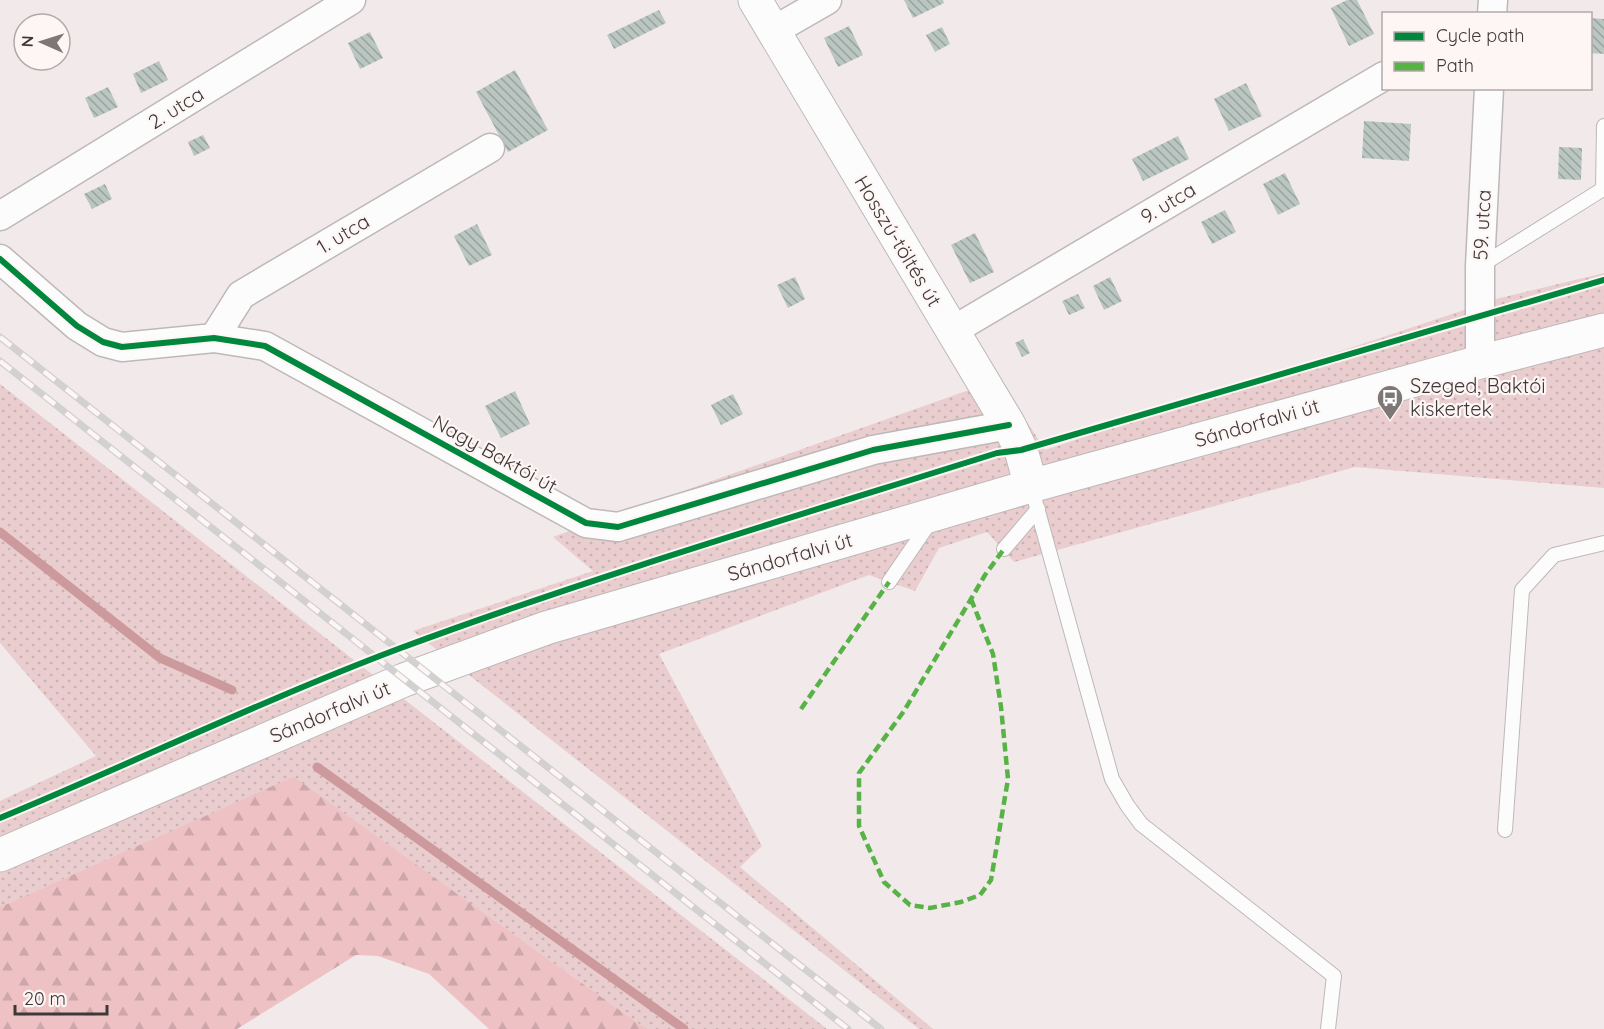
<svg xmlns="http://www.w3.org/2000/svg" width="1604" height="1029" font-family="Quicksand,sans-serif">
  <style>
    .grass { fill: url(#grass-dots) }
    .forest { fill: url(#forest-firs) }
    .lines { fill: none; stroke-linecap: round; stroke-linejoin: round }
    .stream { stroke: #cc999c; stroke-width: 9 }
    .building { fill: url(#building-back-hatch) }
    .lane-casing { stroke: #beb8b8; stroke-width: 16 }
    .street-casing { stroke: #beb8b8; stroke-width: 31 }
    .secondary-casing { stroke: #beb8b8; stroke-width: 35 }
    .lane { stroke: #fdfcfc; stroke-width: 14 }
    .street { stroke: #fdfcfc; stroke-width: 28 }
    .secondary { stroke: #fdfcfc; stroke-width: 33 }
    .rail-casing { stroke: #d3d0d0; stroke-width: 7 }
    .rail { stroke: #fef5f5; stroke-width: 4.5; stroke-dasharray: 14; stroke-linecap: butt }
    .quiet { stroke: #57b346; stroke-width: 4.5; stroke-dasharray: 9 4.5; stroke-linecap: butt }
    .cycleway-casing { stroke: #fef5f5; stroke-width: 10 }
    .cycleway { stroke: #00873e; stroke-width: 6 }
    .labels { text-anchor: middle; stroke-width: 4.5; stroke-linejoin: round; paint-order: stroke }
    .street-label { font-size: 20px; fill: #3e3939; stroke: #fef5f5 }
    .poi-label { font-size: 20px; fill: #3e3939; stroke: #fef5f5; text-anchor: start }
  </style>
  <defs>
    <pattern id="grass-dots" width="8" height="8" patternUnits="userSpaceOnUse" patternTransform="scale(1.5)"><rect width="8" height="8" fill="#eacdce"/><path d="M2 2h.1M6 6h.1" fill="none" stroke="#cab1b2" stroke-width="1.8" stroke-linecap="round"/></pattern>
    <pattern id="forest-firs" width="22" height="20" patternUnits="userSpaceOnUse" patternTransform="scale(1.5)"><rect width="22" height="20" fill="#eec2c4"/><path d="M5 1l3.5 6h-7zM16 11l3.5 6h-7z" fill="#cda7a9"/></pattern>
    <pattern id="building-back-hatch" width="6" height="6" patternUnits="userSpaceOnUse" patternTransform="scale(1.5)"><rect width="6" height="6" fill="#bac6c1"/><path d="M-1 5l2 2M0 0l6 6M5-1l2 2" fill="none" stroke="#99a29e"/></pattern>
  </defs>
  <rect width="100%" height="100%" fill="#f2eaea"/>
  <!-- grass -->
  <g class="grass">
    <polygon points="1604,273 1604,488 1355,467 1014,562 987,532 939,548 915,591 869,575 659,654 762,846 740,867 933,1029 919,1029 413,631 593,571 553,537 1000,379 1045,450 1500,298"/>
    <polygon points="0,384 827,1029 646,1029 294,778 0,907 0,801 96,756 0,643"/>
  </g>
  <!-- forest -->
  <polygon class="forest" points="293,777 294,777 646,1029 489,1029 429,974 378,956 356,955 237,1029 0,1029 0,907"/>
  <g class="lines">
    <!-- stream -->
    <g class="stream">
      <polyline points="0,532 160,658 232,690"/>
      <polyline points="317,767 684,1029"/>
    </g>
  </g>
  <!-- building -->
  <g class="building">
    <polygon points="904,0 943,0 944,3 913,18"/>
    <polygon points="1347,0 1357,0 1374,34 1349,46 1331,8"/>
    <polygon points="659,10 666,23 614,49 607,35"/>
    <polygon points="1590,18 1604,19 1604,54 1590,53"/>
    <polygon points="849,26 863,55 838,67 824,38"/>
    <polygon points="942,27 950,44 935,52 926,35"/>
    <polygon points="370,32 383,58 360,69 348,43"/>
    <polygon points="159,61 168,80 141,93 133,74"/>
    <polygon points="515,70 548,130 508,152 476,92"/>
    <polygon points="1246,83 1262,116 1229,131 1214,99"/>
    <polygon points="108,87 118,107 94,118 85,98"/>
    <polygon points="1364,121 1411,124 1409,161 1362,158"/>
    <polygon points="203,135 210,148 194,156 188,142"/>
    <polygon points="1178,136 1189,159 1143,181 1132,159"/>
    <polygon points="1559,147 1582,148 1581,180 1558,179"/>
    <polygon points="1285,173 1300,204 1278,215 1263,184"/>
    <polygon points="105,184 112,199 92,209 84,194"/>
    <polygon points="1225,210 1236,232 1212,244 1201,222"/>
    <polygon points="477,224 492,255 469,266 454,236"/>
    <polygon points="975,233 994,272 970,283 951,245"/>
    <polygon points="795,277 805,299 788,308 777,285"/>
    <polygon points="1110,277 1122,301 1104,310 1093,286"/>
    <polygon points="1078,294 1085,308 1069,315 1062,301"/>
    <polygon points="1023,339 1030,353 1022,357 1015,343"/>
    <polygon points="515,391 530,424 501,438 485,406"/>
    <polygon points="733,394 743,414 721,425 711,405"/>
  </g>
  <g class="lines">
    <!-- lane casing -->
    <g class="lane-casing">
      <g id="lane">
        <polyline points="1480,266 1603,189 1604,126"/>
        <polyline points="1031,486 1112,779 1127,805 1141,824 1334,976 1328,1029"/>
        <polyline points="1004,549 1038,509"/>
        <polyline points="889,582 930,522"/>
        <polyline points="1505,830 1522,590 1554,555 1604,543"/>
      </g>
    </g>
    <!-- street casing -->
    <g class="street-casing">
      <g id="street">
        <polyline points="1492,14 1493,0"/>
        <polyline points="773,31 827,0"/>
        <polyline points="0,216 351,0"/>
        <polyline points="0,259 77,326 103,342 122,347 214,338 265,346 586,523 618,527 873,450 1009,425"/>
        <polyline points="952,331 1384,76"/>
        <polyline points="214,338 241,295 490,148"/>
        <polyline points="1480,362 1480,266 1489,88"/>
      </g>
    </g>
    <!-- secondary casing -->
    <g class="secondary-casing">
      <g id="secondary">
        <polyline points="755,0 1009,425 1021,450 1031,486"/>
        <polyline points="0,855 404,680 546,628 1031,486 1480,362 1604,330"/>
      </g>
    </g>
    <!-- lane -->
    <use href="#lane" class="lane"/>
    <!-- street -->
    <use href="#street" class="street"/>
    <!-- secondary -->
    <use href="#secondary" class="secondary"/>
    <!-- rail casing -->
    <g class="rail-casing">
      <g id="rail">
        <polyline points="0,337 881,1029"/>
        <polyline points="0,361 848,1029"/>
      </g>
    </g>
    <!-- rail -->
    <use href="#rail" class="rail"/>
    <!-- quiet -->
    <g class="quiet">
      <polyline points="971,599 993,654 1001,707 1008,779 991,880 980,895 961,902 930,908 910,905 884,882 859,826 859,773 904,711 971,599 985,575 1004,549"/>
      <polyline points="801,709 889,582"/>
    </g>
    <!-- cycleway casing -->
    <g class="cycleway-casing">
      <g id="cycleway">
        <polyline points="0,259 77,326 103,342 122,347 214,338 265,346 586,523 618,527 873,450 1009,425"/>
        <path d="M 0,818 C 133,763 263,700 398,649 C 595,576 797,516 997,453 L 1021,450 L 1604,280"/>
      </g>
    </g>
    <!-- cycleway -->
    <use href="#cycleway" class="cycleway"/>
  </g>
  <!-- icons -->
  <defs>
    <g id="bus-pin" transform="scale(1.35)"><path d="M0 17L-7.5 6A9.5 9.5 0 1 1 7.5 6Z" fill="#7d7777" stroke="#fef5f5"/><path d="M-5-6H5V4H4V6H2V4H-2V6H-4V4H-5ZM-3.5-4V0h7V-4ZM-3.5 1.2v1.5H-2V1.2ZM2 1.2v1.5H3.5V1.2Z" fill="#fff"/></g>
  </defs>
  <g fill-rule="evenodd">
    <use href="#bus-pin" x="1390" y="398"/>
  </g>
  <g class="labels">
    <!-- street labels -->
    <g class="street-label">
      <text transform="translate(176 108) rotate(-32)" y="7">2. utca</text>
      <text transform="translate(1168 203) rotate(-31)" y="7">9. utca</text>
      <text transform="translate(1482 225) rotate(-87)" y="7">59. utca</text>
      <text transform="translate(343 234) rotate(-31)" y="7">1. utca</text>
      <text transform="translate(898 241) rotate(59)" y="7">Hosszú-töltés út</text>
      <text transform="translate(1257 423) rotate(-16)" y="7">Sándorfalvi út</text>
      <text transform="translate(495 454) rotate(29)" y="7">Nagy Baktói út</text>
      <text transform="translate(790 557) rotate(-16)" y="7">Sándorfalvi út</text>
      <text transform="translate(330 712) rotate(-23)" y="7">Sándorfalvi út</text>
    </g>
    <!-- poi labels -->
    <g class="poi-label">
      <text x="1410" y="393">Szeged, Baktói<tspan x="1410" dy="23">kiskertek</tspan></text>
    </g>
  </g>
  <!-- legend -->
  <rect x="1382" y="12" width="210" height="78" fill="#fef5f5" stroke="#b1aaaa" stroke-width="1.5"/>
  <rect x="1394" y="32" width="30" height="9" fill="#00873e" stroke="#b1aaaa" stroke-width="1.5"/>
  <text x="1436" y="42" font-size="18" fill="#3e3939">Cycle path</text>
  <rect x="1394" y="62" width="30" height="9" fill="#57b346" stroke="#b1aaaa" stroke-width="1.5"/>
  <text x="1436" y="72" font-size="18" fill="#3e3939">Path</text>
  <!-- north arrow -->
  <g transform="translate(42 42) rotate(273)"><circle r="28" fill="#fef5f5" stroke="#b1aaaa" stroke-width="1.5"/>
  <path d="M0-4.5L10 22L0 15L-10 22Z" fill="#7d7777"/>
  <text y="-9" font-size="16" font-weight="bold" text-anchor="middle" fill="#3e3939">N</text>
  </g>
  <!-- scale -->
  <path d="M15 1005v9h92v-9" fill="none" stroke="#3e3939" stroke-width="3"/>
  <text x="24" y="1005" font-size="18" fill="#3e3939" stroke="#fef5f5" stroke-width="4.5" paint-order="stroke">20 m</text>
</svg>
